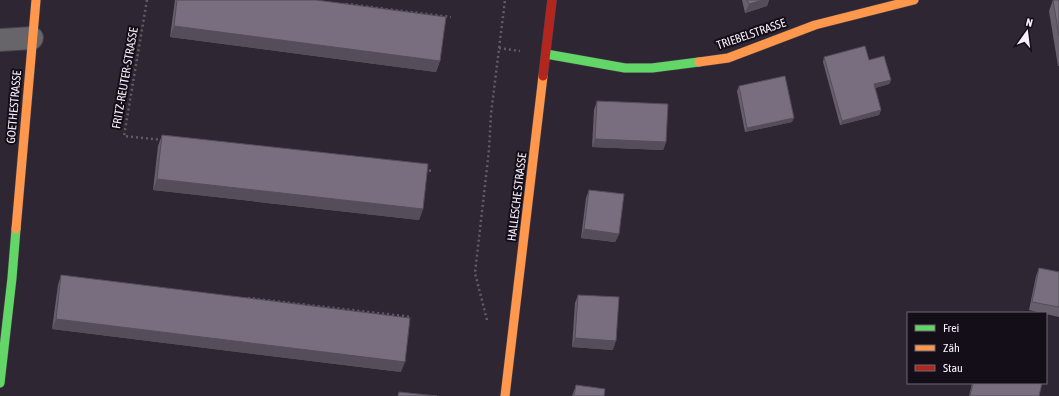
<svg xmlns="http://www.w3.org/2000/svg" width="1059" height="396" font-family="'Asap Condensed',sans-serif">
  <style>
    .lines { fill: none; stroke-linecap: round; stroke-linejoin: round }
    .street-casing { stroke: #49434e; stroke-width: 24 }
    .fast-casing { stroke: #49434e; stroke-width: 10 }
    .slow-casing { stroke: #49434e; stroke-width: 10 }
    .jam-casing { stroke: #49434e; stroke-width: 10 }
    .path { stroke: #625d65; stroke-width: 2.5; stroke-dasharray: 2 3; stroke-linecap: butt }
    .street { stroke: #68656a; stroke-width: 22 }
    .fast { stroke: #63d668; stroke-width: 9 }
    .slow { stroke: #ff974d; stroke-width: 9 }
    .jam { stroke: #b3261e; stroke-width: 9 }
    .wall { fill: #685f6d }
    .shaded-wall { fill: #554d59 }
    .building { fill: #796e7f; stroke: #554d59 }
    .labels { text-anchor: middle; stroke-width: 4; stroke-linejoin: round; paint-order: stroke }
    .street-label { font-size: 12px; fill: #f8eefd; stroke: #140e18 }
  </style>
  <rect width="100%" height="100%" fill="#2e2632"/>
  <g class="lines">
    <!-- street casing -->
    <g class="street-casing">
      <polyline id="street" points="0,40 32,38"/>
    </g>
    <!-- fast casing -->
    <g class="fast-casing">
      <g id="fast">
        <polyline points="546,54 625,68 652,68 699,62"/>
        <polyline points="0,383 12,278 16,229"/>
      </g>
    </g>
    <!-- slow casing -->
    <g class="slow-casing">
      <g id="slow">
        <polyline points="699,62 728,58 815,25 914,0"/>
        <polyline points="16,229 36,0"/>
        <polyline points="505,396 543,76"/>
      </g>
    </g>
    <!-- jam casing -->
    <g class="jam-casing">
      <polyline id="jam" points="543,76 552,0"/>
    </g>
    <!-- path -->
    <g class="path">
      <polyline points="147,0 124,136 163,140"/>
      <polyline points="346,4 451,17"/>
      <polyline points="499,48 520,51"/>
      <polyline points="424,170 434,171"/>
      <polyline points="248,298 412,317"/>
      <polyline points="487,320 475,273 489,150 491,114 505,0"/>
    </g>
    <!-- street -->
    <use href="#street" class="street"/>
    <!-- fast -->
    <use href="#fast" class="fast"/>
    <!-- slow -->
    <use href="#slow" class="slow"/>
    <!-- jam -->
    <use href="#jam" class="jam"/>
  </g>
  <!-- wall -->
  <g class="wall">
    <polygon points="175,0 316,0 440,61 436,72 170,37"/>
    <polygon points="742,0 769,0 767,6 745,13"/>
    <polygon points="1053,0 1059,0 1059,66 1058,66 1049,11"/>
    <polygon points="824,57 869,60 891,80 889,84 875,88 881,110 879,115 840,125 823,62"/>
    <polygon points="739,86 792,122 745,132 737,91"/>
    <polygon points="597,101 666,142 663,150 592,147 594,110"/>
    <polygon points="162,135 423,209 419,220 153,190 158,146"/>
    <polygon points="589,190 619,234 615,242 581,238 586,198"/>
    <polygon points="1039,268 1059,272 1059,317 1046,314 1046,313 1042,313 1029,310 1036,276"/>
    <polygon points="61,275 401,372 52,329 58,285"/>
    <polygon points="578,295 613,350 572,347 575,303"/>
    <polygon points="972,383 1042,383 1039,396 969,396"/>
    <polygon points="576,385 604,396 572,396"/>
  </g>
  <!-- shaded-wall -->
  <g class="shaded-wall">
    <polygon points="763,0 769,0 767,6 745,13 749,4"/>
    <polygon points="174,26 440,61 436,72 170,37"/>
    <polygon points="891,80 889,84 872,89 874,84"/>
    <polygon points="881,110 879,115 840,125 842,121"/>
    <polygon points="794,118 792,122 745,132 747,128"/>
    <polygon points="595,139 666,142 663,150 592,147"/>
    <polygon points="157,179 423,209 419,220 153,190"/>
    <polygon points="584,229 619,234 615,242 581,238"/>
    <polygon points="56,319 405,362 401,372 52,329"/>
    <polygon points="575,338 616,341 613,350 572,347"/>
  </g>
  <!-- building -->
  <g class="building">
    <polygon points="177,0 316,0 446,17 440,61 174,26"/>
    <polygon points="747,0 763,0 749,4"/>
    <polygon points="1053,0 1059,0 1059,36"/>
    <polygon points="865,46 869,60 884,56 891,80 874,84 881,110 842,121 824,57"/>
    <polygon points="785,76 794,118 747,128 739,86"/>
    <polygon points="597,101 668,104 666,142 595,139"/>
    <polygon points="162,135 428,164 423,209 157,179"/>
    <polygon points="589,190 624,194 619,234 584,229"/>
    <polygon points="1039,268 1059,272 1059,307 1032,302"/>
    <polygon points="61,275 410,318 405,362 56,319"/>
    <polygon points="578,295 619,297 616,341 575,338"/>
    <polygon points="973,383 1042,383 1039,396 970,396"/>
    <polygon points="576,385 605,389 604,396 574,396"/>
    <polygon points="399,392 437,396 398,396"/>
  </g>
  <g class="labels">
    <!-- street labels -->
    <g class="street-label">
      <text transform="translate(751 34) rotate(-19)" y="4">TRIEBELSTRASSE</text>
      <text transform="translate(125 78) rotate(-80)" y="4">FRITZ-REUTER-STRASSE</text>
      <text transform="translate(14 107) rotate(-85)" y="4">GOETHESTRASSE</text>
      <text transform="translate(517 197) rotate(-83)" y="4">HALLESCHE STRASSE</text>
    </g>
  </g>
  <!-- legend -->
  <rect x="907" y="312" width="140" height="72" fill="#140e18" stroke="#6f6874"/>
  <rect x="915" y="325" width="20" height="6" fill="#63d668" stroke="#6f6874"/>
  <text x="943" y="332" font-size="12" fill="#f8eefd">Frei</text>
  <rect x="915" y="345" width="20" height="6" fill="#ff974d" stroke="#6f6874"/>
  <text x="943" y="352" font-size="12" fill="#f8eefd">Zäh</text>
  <rect x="915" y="365" width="20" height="6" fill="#b3261e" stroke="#6f6874"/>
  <text x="943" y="372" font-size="12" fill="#f8eefd">Stau</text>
  <!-- north arrow -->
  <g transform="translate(1027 32) rotate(14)" stroke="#140e18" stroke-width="3" paint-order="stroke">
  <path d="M0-3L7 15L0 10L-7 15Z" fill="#f8eefd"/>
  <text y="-6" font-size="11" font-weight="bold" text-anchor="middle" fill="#f8eefd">N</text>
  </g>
</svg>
